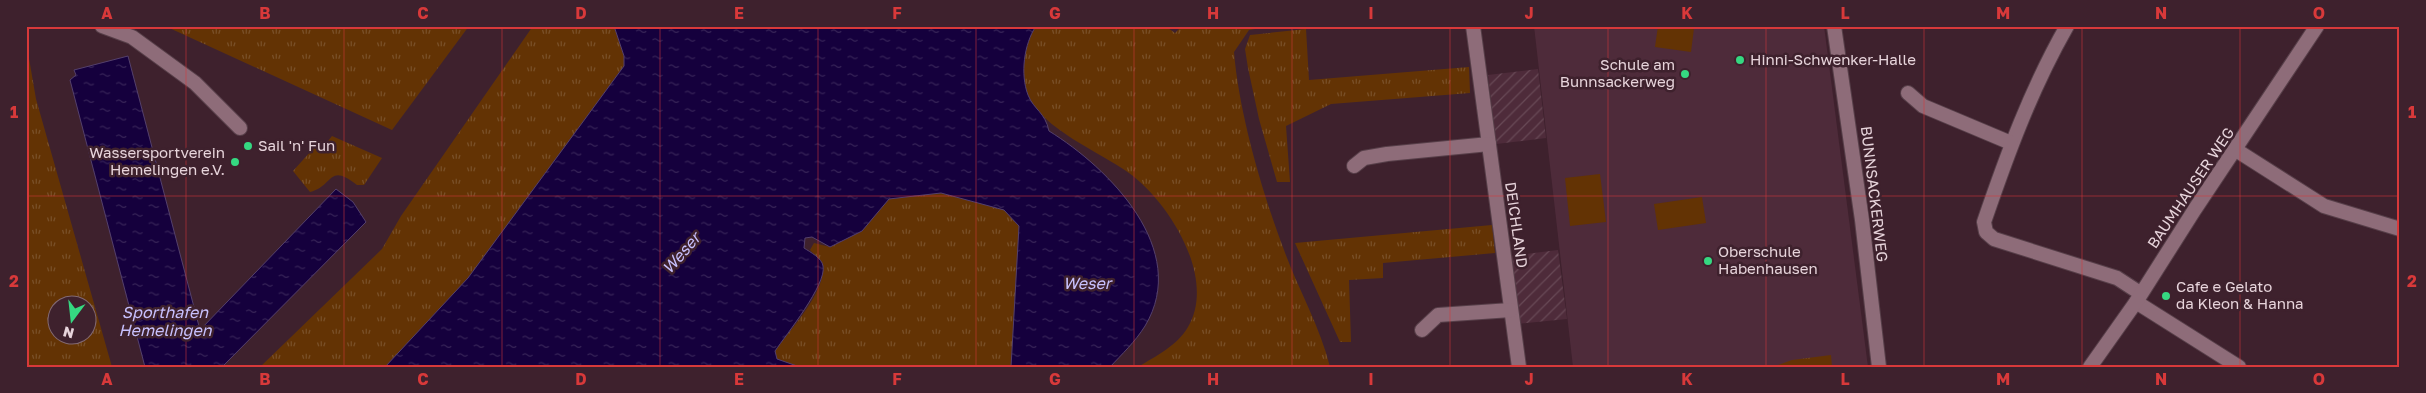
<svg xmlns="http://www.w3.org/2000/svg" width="2426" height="393" font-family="'Golos Text',sans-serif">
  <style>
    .built { fill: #4e2b3a }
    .industrial { fill: url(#industrial-furrows) }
    .grass { fill: url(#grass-tufts); fill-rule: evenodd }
    .garden { fill: #633304 }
    .water { fill: url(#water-ripples); stroke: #54406c }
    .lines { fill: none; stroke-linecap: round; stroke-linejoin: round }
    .street-casing { stroke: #573f49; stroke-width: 16 }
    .street { stroke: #8e6c79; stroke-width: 14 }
    .grid { fill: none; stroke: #d8393a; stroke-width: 1; stroke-opacity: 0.55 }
    .poi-dot { fill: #35d881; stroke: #3e212d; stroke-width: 2 }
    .labels { text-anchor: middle; stroke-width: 5; stroke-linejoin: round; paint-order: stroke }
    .poi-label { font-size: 15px; fill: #e7d4db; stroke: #3e212d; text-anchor: start }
    .street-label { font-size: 15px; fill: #e7d4db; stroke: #3e212d }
    .water-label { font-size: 16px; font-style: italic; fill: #c7c0fd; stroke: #3e212d }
    .neatline { fill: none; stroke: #d8393a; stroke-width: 2 }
    .grid-label { font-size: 16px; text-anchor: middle; font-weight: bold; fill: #d8393a }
  </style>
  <defs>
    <pattern id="industrial-furrows" width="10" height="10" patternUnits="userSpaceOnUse" patternTransform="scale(1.25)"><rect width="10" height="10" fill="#4e2b3a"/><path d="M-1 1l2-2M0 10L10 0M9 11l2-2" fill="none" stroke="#684956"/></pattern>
    <pattern id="grass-tufts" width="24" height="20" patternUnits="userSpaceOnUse" patternTransform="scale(1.25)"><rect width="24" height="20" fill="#633304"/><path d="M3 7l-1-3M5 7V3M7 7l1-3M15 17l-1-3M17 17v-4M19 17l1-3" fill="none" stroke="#795028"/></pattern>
    <pattern id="water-ripples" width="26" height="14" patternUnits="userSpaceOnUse" patternTransform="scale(1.25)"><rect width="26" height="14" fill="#15003d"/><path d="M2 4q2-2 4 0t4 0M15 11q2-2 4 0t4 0" fill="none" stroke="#372458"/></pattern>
  </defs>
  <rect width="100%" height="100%" fill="#3e212d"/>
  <!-- built -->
  <polygon class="built" points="1534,26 1824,26 1868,367 1573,367"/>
  <!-- industrial -->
  <g class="industrial">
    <polygon points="1538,69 1546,138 1496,144 1488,75"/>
    <polygon points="1558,250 1567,319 1517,324 1509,256"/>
  </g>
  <!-- grass -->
  <g class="grass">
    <polygon points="165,26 469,26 392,130"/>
    <polygon points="533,26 614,26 624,56 624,66 468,278 385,367 260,367 382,249 401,216"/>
    <path d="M 1036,26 L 1165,26 L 1175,33 L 1182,26 L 1274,26 L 1249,30 L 1234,52 C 1239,113 1262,192 1284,250 C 1298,289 1320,326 1330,367 L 1138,367 C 1156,356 1177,346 1188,327 C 1217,278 1169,202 1129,173 C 1100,152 1042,129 1028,95 C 1020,75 1024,43 1036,26 Z"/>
    <polygon points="1306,29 1309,80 1469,67 1470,93 1331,104 1286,126 1290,182 1277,182 1259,119 1248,68 1245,49 1250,35"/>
    <path d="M 26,41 L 36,99 L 112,367 L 26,367 ZM 58,306 L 88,306 L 88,336 L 58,336 Z"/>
    <path d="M 332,136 L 382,158 L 364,185 L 357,185 C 328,162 334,186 310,192 L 293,171 L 320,141 L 328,141 Z"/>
    <path d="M 941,193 L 1004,210 L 1019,226 L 1011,367 L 800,367 L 777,359 L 775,351 C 790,330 813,306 821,281 C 825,270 817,257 810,250 L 814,243 L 830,247 L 862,231 L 889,199 Z"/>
    <polygon points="1492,225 1495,253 1383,263 1383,278 1349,280 1351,342 1340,342 1295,243"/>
    <polygon points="1831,355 1832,367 1779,367 1778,365 1792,360"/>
  </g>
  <!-- garden -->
  <g class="garden">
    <polygon points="1658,26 1694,28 1691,52 1655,47"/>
    <polygon points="1600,174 1606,222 1570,226 1565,178"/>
    <polygon points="1702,197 1706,223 1658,230 1654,204"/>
  </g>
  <!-- water -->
  <g class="water">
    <path d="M 614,26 L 1036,26 C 1024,44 1020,74 1028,95 C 1034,110 1045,112 1049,131 C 1109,168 1191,250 1145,326 C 1135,342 1122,354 1110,367 L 1011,367 L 1019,226 L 1004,210 L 941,193 L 889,199 L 862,231 L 830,247 L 812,237 L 805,238 L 804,248 C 810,252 822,258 823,266 C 827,284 786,335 775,351 L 777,359 L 800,367 L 385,367 L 468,278 L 624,66 L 624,56 Z"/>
    <polygon points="128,56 200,330 336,189 353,202 366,222 222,367 145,367 70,80 76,75 74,70"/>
  </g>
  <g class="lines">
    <!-- street casing -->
    <g class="street-casing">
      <g id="street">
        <polyline points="102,26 132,37 195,83 240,128"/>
        <polyline points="1473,26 1519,367"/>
        <polyline points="1834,26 1862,220 1879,367"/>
        <path d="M 2067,26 C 2031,89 2007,155 1984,222 L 1986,232 L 1994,239 L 2117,278 L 2140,293"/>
        <polyline points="1908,93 1923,106 2011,143"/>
        <polyline points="2236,150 2324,206 2400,229"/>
        <polyline points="1354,166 1364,158 1387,154 1489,144"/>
        <polyline points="2136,302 2239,367"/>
        <polyline points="1422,330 1438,315 1511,310"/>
        <polyline points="2090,367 2136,302 2195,209 2317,26"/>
      </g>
    </g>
    <!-- street -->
    <use href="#street" class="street"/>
  </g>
  <!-- grid -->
  <path class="grid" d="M 186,26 L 186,367M 344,26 L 344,367M 502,26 L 502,367M 660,26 L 660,367M 818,26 L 818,367M 976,26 L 976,367M 1134,26 L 1134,367M 1292,26 L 1292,367M 1450,26 L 1450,367M 1608,26 L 1608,367M 1766,26 L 1766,367M 1924,26 L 1924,367M 2082,26 L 2082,367M 2240,26 L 2240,367M 26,196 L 2400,196"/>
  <!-- markers -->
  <g class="poi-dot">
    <circle cx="1740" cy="60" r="5"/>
    <circle cx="1685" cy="74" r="5"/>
    <circle cx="248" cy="146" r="5"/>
    <circle cx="235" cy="162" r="5"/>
    <circle cx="1708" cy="261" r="5"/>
    <circle cx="2166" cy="296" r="5"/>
  </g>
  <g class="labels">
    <!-- poi labels -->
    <g class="poi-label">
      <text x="1750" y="65">Hinni-Schwenker-Halle</text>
      <text x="1675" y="70" text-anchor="end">Schule am<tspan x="1675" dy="17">Bunnsackerweg</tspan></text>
      <text x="258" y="151">Sail 'n' Fun</text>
      <text x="225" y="158" text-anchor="end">Wassersportverein<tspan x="225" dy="17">Hemelingen e.V.</tspan></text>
      <text x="1718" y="257">Oberschule<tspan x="1718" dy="17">Habenhausen</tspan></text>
      <text x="2176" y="292">Cafe e Gelato<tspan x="2176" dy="17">da Kleon &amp; Hanna</tspan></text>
    </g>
    <!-- street labels -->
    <g class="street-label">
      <text transform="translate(2191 188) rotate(-56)" y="5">BAUMHAUSER WEG</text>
      <text transform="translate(1874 194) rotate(83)" y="5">BUNNSACKERWEG</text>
      <text transform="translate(1516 225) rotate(82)" y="5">DEICHLAND</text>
    </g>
    <!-- water labels -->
    <g class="water-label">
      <text transform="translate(681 253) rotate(-49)" y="6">Weser</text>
      <text x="1087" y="289">Weser</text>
      <text x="165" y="318">Sporthafen<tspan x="165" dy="18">Hemelingen</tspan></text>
    </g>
  </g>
  <!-- border -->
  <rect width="2426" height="393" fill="none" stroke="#3e212d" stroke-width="55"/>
  <!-- north arrow -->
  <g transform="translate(72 320) rotate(195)"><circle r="24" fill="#3e212d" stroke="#826973"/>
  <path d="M0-4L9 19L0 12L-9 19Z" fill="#35d881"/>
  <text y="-8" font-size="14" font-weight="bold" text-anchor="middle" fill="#e7d4db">N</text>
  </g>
  <rect x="28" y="28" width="2370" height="338" class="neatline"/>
  <g class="grid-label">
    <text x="107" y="19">A</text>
    <text x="265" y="19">B</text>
    <text x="423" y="19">C</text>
    <text x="581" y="19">D</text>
    <text x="739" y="19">E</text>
    <text x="897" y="19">F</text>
    <text x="1055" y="19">G</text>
    <text x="1213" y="19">H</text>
    <text x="1371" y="19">I</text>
    <text x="1529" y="19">J</text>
    <text x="1687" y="19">K</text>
    <text x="1845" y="19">L</text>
    <text x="2003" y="19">M</text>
    <text x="2161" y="19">N</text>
    <text x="2319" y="19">O</text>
    <text x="14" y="118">1</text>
    <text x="2412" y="118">1</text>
    <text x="14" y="287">2</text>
    <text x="2412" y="287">2</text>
    <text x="107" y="385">A</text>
    <text x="265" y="385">B</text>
    <text x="423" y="385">C</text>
    <text x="581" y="385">D</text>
    <text x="739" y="385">E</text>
    <text x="897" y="385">F</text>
    <text x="1055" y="385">G</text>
    <text x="1213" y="385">H</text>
    <text x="1371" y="385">I</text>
    <text x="1529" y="385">J</text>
    <text x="1687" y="385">K</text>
    <text x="1845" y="385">L</text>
    <text x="2003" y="385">M</text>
    <text x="2161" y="385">N</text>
    <text x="2319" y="385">O</text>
  </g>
</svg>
